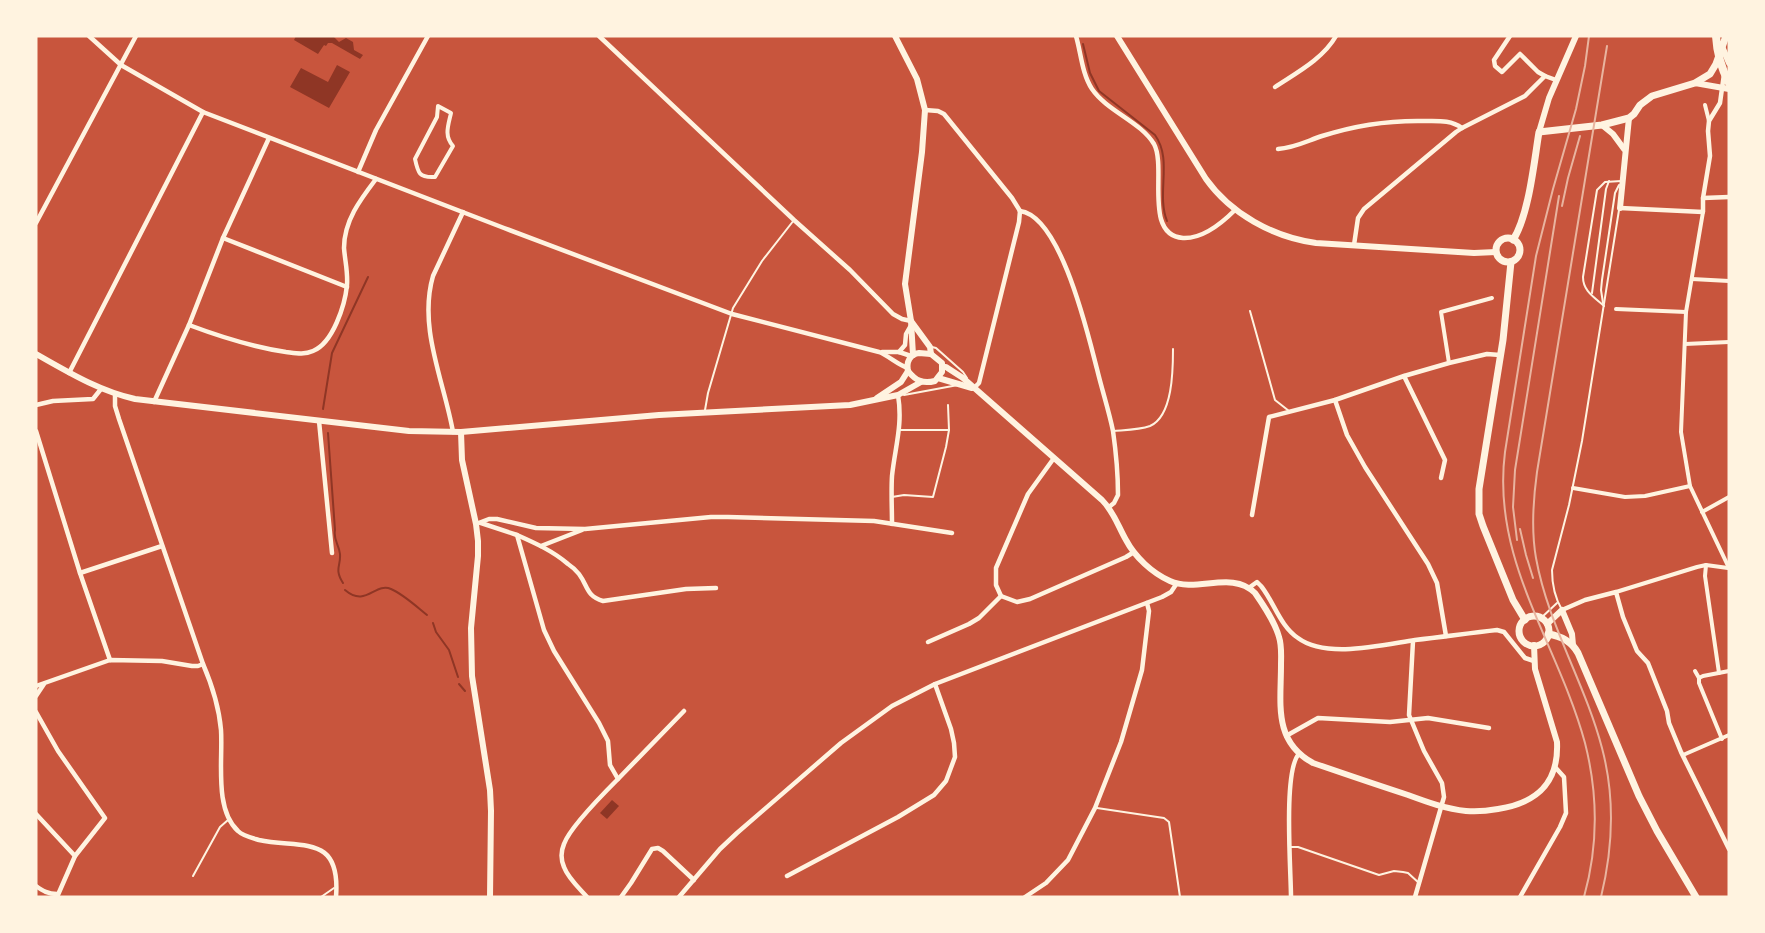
<svg xmlns="http://www.w3.org/2000/svg" width="1765" height="933" font-family="'Titillium Web',sans-serif">
  <style>
    .water { fill: #8f3625 }
    .lines { fill: none; stroke-linecap: round; stroke-linejoin: round }
    .stream { stroke: #8f3625; stroke-width: 2 }
    .service { stroke: #fff3e0; stroke-width: 2 }
    .pedestrian { stroke: #fff3e0; stroke-width: 4 }
    .minor { stroke: #fff3e0; stroke-width: 4.5 }
    .tertiary { stroke: #fff3e0; stroke-width: 6 }
    .secondary { stroke: #fff3e0; stroke-width: 7 }
    .primary { stroke: #fff3e0; stroke-width: 8 }
    .rail { stroke: #e9b49f; stroke-width: 2 }
  </style>
  <rect width="100%" height="100%" fill="#c8553d"/>
  <!-- water -->
  <g class="water">
    <polygon points="296,36 329,36 329,37 333,36 339,42 346,38 353,42 354,50 363,55 360,59 332,43 328,43 326,46 324,45 318,54 294,40"/>
    <polygon points="337,65 350,72 329,108 290,87 301,68 328,82"/>
    <polygon points="612,800 619,806 607,819 600,813"/>
  </g>
  <g class="lines">
    <!-- stream -->
    <g class="stream">
      <path d="M 1083,44 L 1090,73 L 1099,91 L 1155,135 C 1173,160 1156,193 1167,221"/>
      <polyline points="323,409 332,353 368,277"/>
      <path d="M 328,433 L 335,530 C 333,540 339,544 340,554 C 341,566 334,569 343,583"/>
      <path d="M 345,590 C 366,608 375,582 391,589 C 403,594 417,607 427,615"/>
      <polyline points="433,623 436,632 449,650 458,677"/>
      <polyline points="459,684 465,691"/>
    </g>
    <!-- service -->
    <g class="service">
      <polyline points="1592,293 1606,189 1609,181"/>
      <polyline points="1603,303 1601,290 1602,280 1615,193 1619,185"/>
      <path d="M 1604,306 C 1594,297 1583,291 1583,277 L 1597,190 L 1605,182 L 1621,181"/>
      <polyline points="1250,311 1275,400 1289,411"/>
      <polyline points="932,347 936,348 963,372 967,378"/>
      <polyline points="904,395 958,385"/>
      <polyline points="705,410 708,393 733,308 762,261 794,220"/>
      <polyline points="900,430 949,430 948,405"/>
      <path d="M 1113,431 C 1124,430 1139,430 1150,426 C 1173,416 1173,369 1173,349"/>
      <polyline points="892,497 904,495 933,497 946,447 949,430"/>
      <path d="M 1562,610 C 1555,598 1552,583 1552,570 L 1569,505 L 1582,441 L 1619,210"/>
      <polyline points="1541,618 1557,603"/>
      <polyline points="1097,808 1164,818 1169,822 1180,897"/>
      <polyline points="1290,847 1298,847 1379,875 1394,871 1403,872 1408,873 1419,883"/>
      <polyline points="193,876 220,827 228,820"/>
      <polyline points="321,897 334,888"/>
    </g>
    <!-- pedestrian -->
    <g class="pedestrian">
      <polyline points="1705,105 1709,121"/>
      <path d="M 438,106 L 451,113 C 448,126 444,136 453,146 L 435,177 C 419,178 418,173 415,159 L 437,117 Z"/>
      <polyline points="1703,212 1686,312 1681,432 1690,486 1729,568"/>
      <polyline points="1692,279 1729,281"/>
      <polyline points="1616,309 1686,312"/>
      <polyline points="1685,344 1729,342"/>
      <polyline points="1449,363 1441,312 1492,298"/>
      <polyline points="1573,488 1625,497 1645,496 1690,486"/>
      <polyline points="1702,512 1729,497"/>
      <polyline points="1706,565 1705,576 1719,673"/>
      <polyline points="1616,592 1697,567 1706,565 1728,568"/>
      <polyline points="1695,671 1699,678"/>
      <polyline points="1722,739 1699,683 1699,678 1703,676 1729,671"/>
      <polyline points="1683,755 1729,735"/>
    </g>
    <!-- minor -->
    <g class="minor">
      <path d="M 89,36 L 121,65 L 203,112 L 504,228 L 732,314 L 879,352 C 889,356 898,365 908,368"/>
      <polyline points="599,36 794,220 850,270 893,314 902,319 911,321"/>
      <path d="M 1076,36 C 1081,53 1082,74 1092,89 C 1107,111 1141,122 1154,144 C 1167,168 1143,235 1183,238 C 1202,239 1222,223 1235,210"/>
      <polyline points="1510,36 1494,60 1495,66 1502,72 1520,54 1538,72 1545,76"/>
      <path d="M 1275,87 C 1296,73 1323,59 1336,36"/>
      <polyline points="925,110 938,111 944,114 1012,198 1020,211"/>
      <path d="M 1278,149 C 1294,148 1307,141 1322,136 C 1356,125 1390,120 1426,121 C 1439,121 1451,120 1462,128"/>
      <polyline points="358,172 376,130 428,36"/>
      <polyline points="1703,198 1729,197"/>
      <polyline points="1620,208 1703,212 1703,198 1710,156 1708,131 1709,121 1720,103 1724,74"/>
      <path d="M 1020,211 C 1061,216 1088,335 1097,369 C 1102,390 1109,411 1113,431 C 1116,452 1118,474 1118,495 L 1114,503 L 1109,507"/>
      <polyline points="36,223 136,36"/>
      <polyline points="223,238 347,287"/>
      <polyline points="1354,245 1358,218 1364,209 1456,132 1462,128 1525,96 1545,76 1556,80"/>
      <path d="M 189,325 C 221,337 252,347 286,352 C 295,353 304,355 313,351 C 333,343 345,305 347,285 C 348,272 345,261 344,248 C 344,221 360,200 376,179"/>
      <polyline points="882,352 899,352 911,356"/>
      <polyline points="899,352 905,345 906,334 910,327"/>
      <polyline points="69,373 203,112"/>
      <polyline points="1404,376 1445,460 1441,478"/>
      <polyline points="974,388 979,383 1019,222 1020,211"/>
      <path d="M 115,394 L 115,406 L 119,419 L 203,664 C 212,685 219,707 221,730 C 223,760 214,809 238,831 C 243,836 252,838 259,840 C 301,849 341,833 336,897"/>
      <polyline points="1335,400 1347,435 1365,467 1428,564 1437,583 1446,636"/>
      <polyline points="154,402 189,325 223,238 269,138"/>
      <polyline points="36,405 53,401 93,399 101,389"/>
      <polyline points="319,421 332,553"/>
      <polyline points="36,431 80,573 110,660"/>
      <path d="M 453,432 C 444,381 418,328 433,276 L 463,212"/>
      <polyline points="1054,458 1028,494 996,568 996,585 1001,596 1017,602 1030,599 1126,557 1134,552"/>
      <polyline points="1252,515 1269,417 1335,400 1404,376 1449,363 1487,354 1500,355"/>
      <path d="M 481,523 L 517,535 L 544,630 L 554,651 L 599,723 L 608,741 L 610,765 L 618,779 C 604,793 570,827 564,844 C 561,851 561,860 564,867 C 568,878 579,888 587,897"/>
      <polyline points="476,524 489,519 497,519 536,528 585,529 711,517 728,517 874,521 952,533"/>
      <path d="M 892,524 C 892,508 891,492 892,476 C 895,447 903,425 898,395"/>
      <path d="M 517,535 C 535,543 553,551 568,564 C 571,566 576,570 579,574 C 588,586 586,596 603,601 L 686,589 L 716,588"/>
      <polyline points="541,546 582,530"/>
      <polyline points="80,573 162,546"/>
      <path d="M 1250,587 L 1257,582 L 1261,586 C 1274,602 1280,626 1298,638 C 1326,659 1382,645 1415,640 C 1442,637 1470,633 1497,630 L 1504,632 L 1525,658 L 1534,661"/>
      <polyline points="1562,610 1585,600 1616,592 1623,617 1637,651 1648,663 1667,711 1669,723 1681,752 1729,849"/>
      <polyline points="1413,641 1409,715 1424,751 1442,783 1444,797 1415,897"/>
      <polyline points="928,642 969,624 979,618 1001,596"/>
      <polyline points="36,686 110,660 162,661 192,666 198,666 203,664"/>
      <polyline points="36,696 44,684"/>
      <polyline points="36,712 58,751 105,818 75,856 57,897"/>
      <polyline points="1286,736 1318,718 1390,722 1428,718 1489,728"/>
      <polyline points="618,779 684,711"/>
      <polyline points="36,814 75,856"/>
      <polyline points="787,876 898,817 934,795 946,781 955,757 954,743 951,729 935,684"/>
      <path d="M 36,886 C 43,891 48,894 57,894"/>
      <polyline points="621,897 631,883 652,849 658,848 663,851 694,880"/>
      <polyline points="679,897 720,849 737,833 841,743 892,706 935,684 1162,597 1171,592 1177,583"/>
      <polyline points="1025,897 1046,883 1068,860 1095,808 1121,742 1142,670 1149,611 1147,603"/>
      <path d="M 1291,897 C 1291,871 1283,770 1299,754"/>
      <polyline points="1520,897 1560,827 1566,813 1564,777 1555,767"/>
    </g>
    <!-- tertiary -->
    <g class="tertiary">
      <polyline points="895,36 917,79 925,110 922,152 905,284 911,321 913,355"/>
      <path d="M 1117,36 L 1206,179 C 1231,214 1273,237 1316,243 L 1474,253 L 1496,252"/>
      <polyline points="1721,44 1729,63"/>
      <polyline points="1695,83 1729,89"/>
      <polyline points="1602,125 1613,134 1624,149"/>
      <polyline points="1539,132 1549,98 1576,36"/>
      <polyline points="1620,208 1629,118"/>
      <polyline points="911,321 930,347 931,354"/>
      <path d="M 919,353 L 931,354 L 942,363 L 942,372 L 935,381 C 923,384 916,381 908,371 C 906,362 910,354 919,353 Z"/>
      <path d="M 36,354 C 68,372 99,391 135,399 L 409,431 L 461,432 L 659,415 L 850,405 L 898,395 L 921,382"/>
      <path d="M 942,367 L 946,367 L 963,378 L 1102,500 C 1114,512 1118,526 1126,540 C 1135,557 1152,573 1170,581 C 1197,593 1232,570 1255,593 C 1264,606 1275,622 1279,637 C 1282,646 1281,656 1281,665 C 1281,704 1273,741 1313,763 C 1345,774 1377,785 1408,795 C 1427,802 1446,809 1466,811 C 1477,812 1487,811 1498,809 C 1536,803 1559,784 1557,742 L 1535,669 L 1534,645"/>
      <polyline points="938,378 972,388"/>
      <polyline points="877,398 901,382 908,371"/>
      <polyline points="461,432 462,460 476,524 478,541 478,556 471,628 472,676 490,790 491,811 490,897"/>
      <polyline points="1547,624 1562,610 1572,634 1573,645"/>
    </g>
    <!-- secondary -->
    <g class="secondary">
      <circle cx="1508" cy="250" r="12"/>
      <path d="M 1513,240 C 1529,215 1534,162 1539,132 L 1602,125 L 1629,118 L 1634,114 L 1640,105 L 1652,96 L 1695,83 L 1710,74 L 1716,64 L 1726,36"/>
      <polyline points="1511,262 1503,340 1479,489 1479,514 1483,526 1513,600 1525,620"/>
      <circle cx="1534" cy="631" r="15"/>
      <path d="M 1548,634 C 1561,636 1572,642 1578,653 L 1639,796 L 1657,831 L 1696,897"/>
    </g>
    <!-- primary -->
    <path class="primary" d="M 1716,36 C 1717,53 1721,68 1729,83"/>
    <!-- rail -->
    <g class="rail">
      <polyline points="1562,206 1568,178 1580,136"/>
      <polyline points="1520,529 1526,555 1533,578"/>
      <polyline points="1517,540 1513,507 1515,470 1559,196"/>
      <path d="M 1584,897 C 1598,847 1598,794 1585,743 C 1558,643 1491,561 1505,452 L 1536,256 L 1553,189 L 1576,109 L 1585,66 L 1589,36"/>
      <path d="M 1601,897 C 1613,848 1615,797 1602,748 C 1585,683 1548,625 1536,558 C 1531,530 1533,501 1537,472 L 1607,46"/>
    </g>
  </g>
  <!-- border -->
  <rect width="1765" height="933" fill="none" stroke="#fff3e0" stroke-width="75"/>
</svg>
